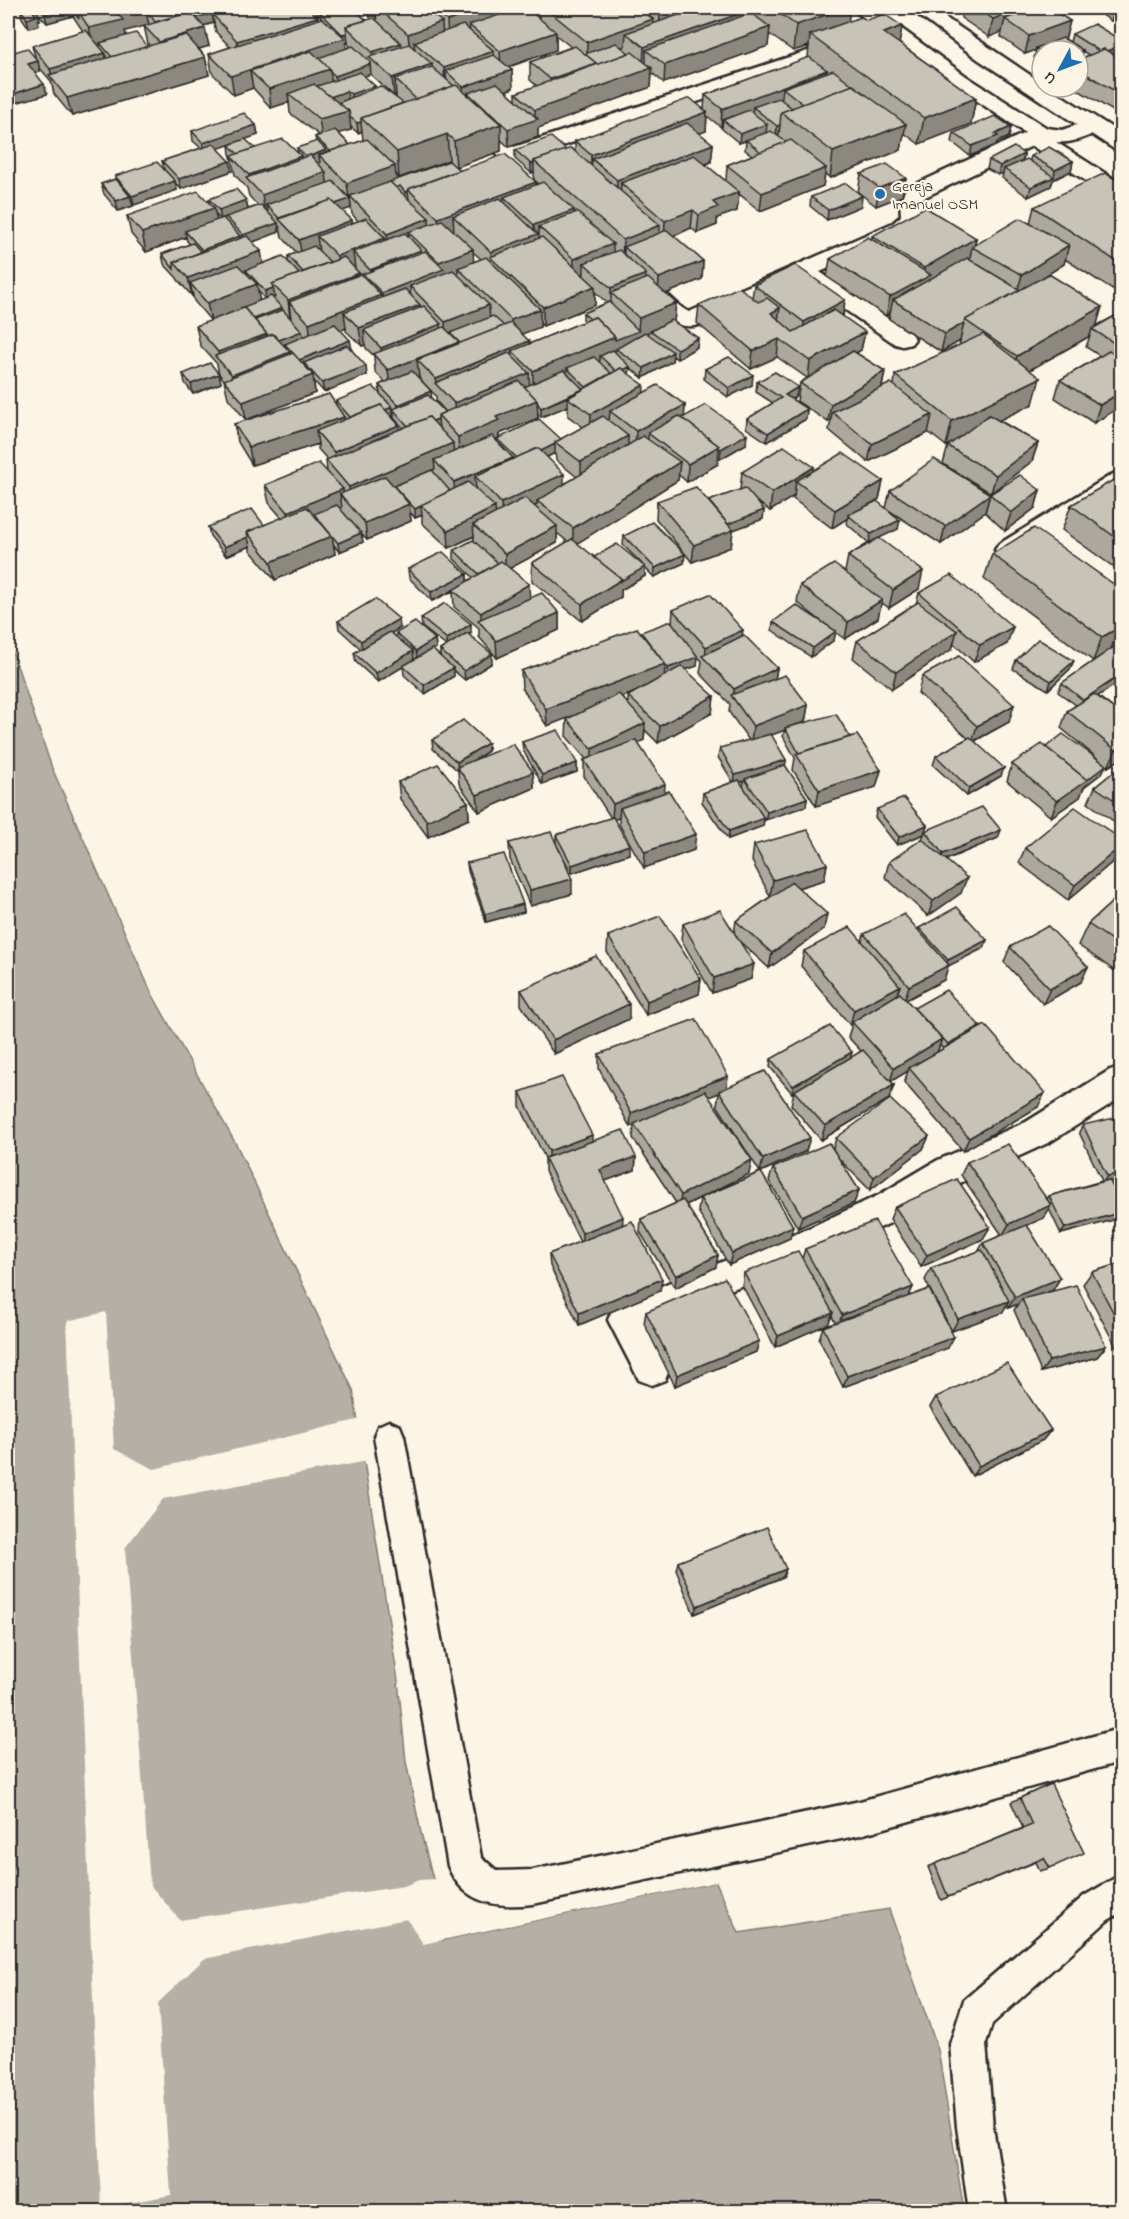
<svg xmlns="http://www.w3.org/2000/svg" width="1129" height="2219" font-family="'Indie Flower',sans-serif">
  <style>
    .water { fill: #b4b0a5; stroke: #7d7b74; stroke-width: 1.5 }
    .pier { fill: #fcf5e5 }
    .lines { fill: none; stroke-linecap: round; stroke-linejoin: round }
    .service-casing { stroke: #2b2b2b; stroke-width: 5 }
    .minor-casing { stroke: #2b2b2b; stroke-width: 5 }
    .secondary-casing { stroke: #2b2b2b; stroke-width: 5 }
    .service { fill: #fcf5e5; fill-rule: evenodd }
    .minor { fill: #fcf5e5; fill-rule: evenodd }
    .secondary { fill: #fcf5e5; fill-rule: evenodd }
    .wall { fill: #aca89d; stroke: #2b2b2b; stroke-width: 1.5; fill-rule: evenodd }
    .shaded-wall { fill: #8c8880; stroke: #2b2b2b; stroke-width: 1.5 }
    .building { fill: #c8c3b7; stroke: #2b2b2b; stroke-width: 1.5 }
    .poi-dot { fill: #1f6fb2; stroke: #fcf5e5; stroke-width: 2 }
    .labels { text-anchor: middle; stroke-width: 4.5; stroke-linejoin: round; paint-order: stroke }
    .far-poi-label { font-size: 16px; fill: #2b2b2b; stroke: #fcf5e5; text-anchor: start }
  </style>
  <rect width="100%" height="100%" fill="#fcf5e5"/>
  <filter id="ink" filterUnits="userSpaceOnUse"><feTurbulence type="fractalNoise" baseFrequency=".0167" numOctaves="2"/><feDisplacementMap in="SourceGraphic" scale="12" xChannelSelector="R" yChannelSelector="G"/><feConvolveMatrix kernelMatrix="1 2 1 2 8 2 1 2 1" color-interpolation-filters="sRGB"/></filter>
  <g filter="url(#ink)">
    <!-- water -->
    <polygon class="water" points="8,639 52,768 151,992 237,1146 353,1390 398,1681 406,1762 421,1833 433,1879 443,1940 716,1882 739,1933 889,1909 938,2050 964,2211 8,2211"/>
    <!-- pier -->
    <polygon class="pier" points="106,1312 114,1449 154,1469 361,1419 368,1461 163,1499 125,1548 150,1885 180,1920 404,1886 419,1880 436,1879 446,1937 716,1879 716,1882 423,1944 407,1919 204,1959 158,2003 171,2195 101,2208 67,1321"/>
    <g class="lines">
      <!-- service casing -->
      <g class="service-casing">
        <g id="service">
          <path d="M 389,1421 L 400,1426 L 404,1436 L 481,1857 L 497,1871 L 533,1870 L 860,1801 L 1115,1730 L 1122,1733 L 1122,1767 L 1113,1764 L 860,1835 L 533,1904 C 497,1908 463,1904 448,1866 L 374,1436 L 378,1426 Z"/>
          <polygon points="1122,1874 1122,1912 1108,1920 992,2024 986,2044 993,2127 1007,2212 969,2212 957,2127 950,2044 964,2000 1084,1896"/>
        </g>
      </g>
      <!-- minor casing -->
      <g class="minor-casing">
        <g id="minor">
          <polygon points="344,8 365,8 411,51 408,55 394,55"/>
          <path d="M 851,8 L 873,8 L 966,76 L 1047,128 L 1062,130 L 1091,120 L 1099,121 L 1102,126 C 1094,137 1069,144 1056,142 L 1122,184 L 1122,201 L 1114,199 L 1032,146 L 923,198 L 923,217 L 909,233 L 820,272 L 911,334 L 915,339 L 911,344 L 903,346 L 895,344 L 802,280 L 699,325 C 671,332 653,307 634,290 L 630,285 L 634,280 C 657,274 670,303 689,312 L 893,223 L 901,216 L 900,200 L 906,189 L 1025,133 L 952,84 Z"/>
          <polygon points="838,41 845,43 848,47 845,51 700,101 525,158 581,217 578,222 570,224 562,222 459,114 463,110 470,108 477,110 514,147"/>
          <path d="M 1122,472 L 1122,492 L 1064,527 L 1122,572 L 1122,595 L 1113,593 L 1045,539 C 1030,549 1016,562 999,556 L 995,550 L 999,544 L 1113,474 Z"/>
          <polygon points="1122,1066 1122,1097 1050,1142 962,1182 903,1217 835,1249 692,1305 649,1327 670,1368 665,1380 652,1385 639,1380 608,1320 613,1308 668,1283 811,1227 879,1195 938,1160 1026,1122 1110,1070"/>
        </g>
      </g>
      <!-- secondary casing -->
      <g class="secondary-casing">
        <polygon id="secondary" points="909,8 931,8 1042,83 1042,87 1048,87 1122,134 1122,150 1114,149 979,60"/>
      </g>
      <!-- service -->
      <use href="#service" class="service"/>
      <!-- minor -->
      <use href="#minor" class="minor"/>
      <!-- secondary -->
      <use href="#secondary" class="secondary"/>
    </g>
    <!-- wall -->
    <g class="wall">
      <polygon points="20,8 37,10 40,20 38,20 39,25 29,28 22,18"/>
      <path d="M 37,8 L 173,8 L 179,16 L 188,13 L 184,8 L 226,8 L 228,9 L 234,8 L 353,8 L 366,20 L 377,20 L 376,15 L 370,17 L 359,8 L 507,8 L 508,12 L 513,10 L 509,8 L 850,8 L 848,21 L 867,20 L 902,26 L 899,43 L 976,98 L 971,124 L 919,144 L 904,133 L 901,150 L 830,178 L 825,174 L 823,186 L 760,211 L 739,194 L 737,211 L 717,218 L 717,225 L 697,233 L 691,228 L 674,236 L 703,261 L 702,279 L 665,294 L 676,303 L 674,322 L 698,338 L 697,347 L 677,359 L 673,356 L 672,361 L 643,378 L 630,368 L 629,375 L 643,393 L 685,405 L 684,417 L 746,444 L 720,459 L 718,457 L 718,464 L 687,482 L 679,475 L 678,480 L 577,543 L 594,557 L 641,563 L 623,545 L 624,536 L 684,563 L 654,577 L 645,568 L 645,576 L 621,590 L 621,597 L 582,621 L 532,581 L 532,563 L 568,542 L 557,533 L 557,543 L 510,568 L 530,598 L 559,613 L 559,630 L 497,658 L 479,637 L 479,628 L 454,607 L 453,591 L 432,601 L 409,578 L 408,569 L 467,574 L 467,581 L 474,578 L 454,559 L 454,550 L 474,541 L 474,536 L 449,548 L 422,523 L 422,515 L 415,518 L 410,512 L 411,521 L 367,540 L 361,534 L 363,542 L 339,552 L 334,545 L 335,554 L 275,580 L 250,550 L 250,546 L 226,556 L 210,536 L 208,527 L 264,525 L 282,518 L 269,503 L 265,485 L 327,472 L 326,460 L 327,459 L 318,449 L 318,444 L 252,465 L 238,442 L 234,424 L 336,405 L 336,401 L 393,416 L 392,417 L 400,429 L 403,428 L 394,418 L 394,409 L 380,394 L 379,385 L 385,382 L 375,372 L 374,356 L 366,348 L 365,345 L 362,346 L 346,331 L 346,328 L 341,330 L 351,349 L 367,375 L 324,392 L 314,381 L 315,393 L 246,420 L 228,398 L 224,380 L 219,374 L 217,364 L 200,345 L 196,326 L 211,321 L 194,301 L 193,296 L 192,296 L 178,280 L 177,278 L 164,264 L 162,254 L 190,244 L 187,241 L 186,237 L 146,252 L 131,234 L 127,216 L 209,203 L 209,199 L 246,200 L 248,209 L 258,206 L 249,196 L 247,188 L 235,175 L 231,156 L 232,156 L 230,154 L 229,145 L 298,153 L 297,148 L 316,142 L 315,137 L 319,135 L 290,113 L 289,102 L 271,108 L 253,88 L 234,95 L 212,73 L 209,54 L 230,47 L 216,32 L 214,23 L 203,26 L 209,46 L 199,49 L 205,57 L 209,75 L 72,116 L 54,94 L 51,81 L 39,67 L 40,71 L 35,72 L 47,94 L 15,103 L 8,93 L 8,54 L 36,59 L 32,46 L 83,31 L 73,16 L 47,23 L 38,14 ZM 539,9 L 539,17 L 532,12 ZM 146,25 L 144,26 L 148,44 L 150,46 L 148,47 L 126,36 L 125,31 ZM 769,34 L 793,51 L 809,46 L 808,58 L 705,95 L 704,110 L 575,141 L 575,151 L 566,150 L 515,150 L 515,159 L 531,173 L 534,172 L 534,180 L 539,184 L 537,185 L 536,182 L 459,170 L 456,167 L 501,151 L 501,140 L 509,147 L 538,137 L 538,128 L 651,87 L 652,73 L 664,83 L 768,46 ZM 556,35 L 571,47 L 530,62 L 530,80 L 537,86 L 516,93 L 516,100 L 506,91 L 513,88 L 509,67 L 556,50 ZM 348,42 L 348,44 L 351,47 L 346,48 L 346,43 ZM 371,74 L 371,75 L 394,96 L 396,95 L 396,98 L 375,88 L 364,76 ZM 707,116 L 721,127 L 722,126 L 722,129 L 739,143 L 746,141 L 745,150 L 752,155 L 727,165 L 726,181 L 706,165 L 711,162 L 713,144 L 699,133 L 706,131 ZM 351,127 L 358,133 L 362,131 L 363,140 L 350,145 L 338,133 L 351,130 ZM 449,160 L 449,161 L 396,180 L 396,174 L 399,178 ZM 350,201 L 352,214 L 358,221 L 352,223 L 352,220 L 342,211 L 351,208 ZM 215,214 L 220,219 L 217,220 ZM 278,225 L 280,227 L 282,237 L 297,253 L 288,256 L 288,262 L 263,264 L 253,242 L 279,232 ZM 473,252 L 481,259 L 473,262 ZM 258,291 L 265,299 L 259,301 ZM 595,292 L 607,303 L 583,313 L 583,322 L 529,344 L 529,341 L 521,334 L 540,327 L 540,323 L 543,326 L 595,305 ZM 418,377 L 419,377 L 419,378 L 436,396 L 436,401 L 446,412 L 445,412 L 432,399 ZM 568,406 L 568,416 L 583,427 L 561,439 L 497,439 L 497,441 L 496,439 L 499,438 L 499,434 L 538,418 L 538,414 L 541,417 ZM 555,453 L 556,460 L 577,477 L 564,484 L 547,457 Z"/>
      <path d="M 963,8 L 1032,8 L 1032,10 L 1037,8 L 1074,8 L 1059,14 L 1070,21 L 1065,39 L 1070,42 L 1072,34 L 1122,41 L 1122,53 L 1115,56 L 1122,107 L 1113,111 L 1073,87 L 1078,87 L 1078,51 L 1042,51 L 1042,63 L 1034,58 L 1036,50 L 1025,54 L 1001,37 L 1002,32 L 989,37 L 961,18 ZM 1082,51 L 1089,55 L 1080,59 Z"/>
      <polygon points="1092,8 1122,8 1122,18 1111,21"/>
      <polygon points="256,125 258,135 218,148 232,171 181,189 175,183 177,190 134,205 132,203 133,206 118,211 104,194 101,184 115,179 115,176 164,169 162,161 201,148 193,141 192,131"/>
      <polygon points="1011,127 1009,137 997,142 996,145 970,156 952,142 954,133"/>
      <polygon points="1024,154 1023,161 1030,160 1031,156 1073,161 1071,171 1053,180 1051,186 1028,197 1002,178 1003,173 998,175 987,169 989,160"/>
      <polygon points="861,174 902,196 876,206 858,192"/>
      <polygon points="1122,183 1122,296 1065,259 1064,264 1042,278 1096,326 1122,312 1122,414 1115,410 1094,423 1055,398 1060,380 1100,356 1086,347 1090,336 1030,370 1033,404 999,420 1038,443 1032,461 991,493 943,464 948,446 951,444 946,446 928,432 928,433 868,462 829,430 831,420 828,422 797,401 800,383 807,378 777,357 751,369 697,323 699,305 752,298 754,285 845,300 843,317 865,332 861,350 856,353 885,371 882,388 894,385 895,375 959,346 960,341 941,352 889,319 890,313 886,316 827,277 830,259 872,239 872,236 976,238 975,245 1030,223 1034,207"/>
      <polygon points="811,197 861,206 827,220 810,206"/>
      <polygon points="705,369 752,385 728,397 704,379"/>
      <polygon points="183,374 219,374 221,383 193,394 185,383"/>
      <polygon points="757,382 796,396 792,399 807,409 806,419 767,442 746,428 747,419 773,403 756,392"/>
      <polygon points="814,467 813,471 883,481 879,499 874,502 886,508 890,491 985,512 941,544 890,511 898,529 879,538 919,589 889,608 881,602 878,618 845,639 835,632 834,640 811,657 772,630 773,622 826,625 797,602 800,585 845,572 848,556 869,543 847,524 848,518 832,528 793,499 794,496 770,511 758,502 764,510 763,519 733,530 731,547 692,562 656,519 657,501 709,501 740,490 742,472"/>
      <polygon points="1122,475 1122,573 1062,530 1071,505"/>
      <polygon points="1040,490 1035,508 1005,531 985,512 990,494"/>
      <polygon points="992,554 1122,590 1122,680 1098,696 1122,715 1122,758 1108,767 1061,728 1067,711 1076,705 1058,692 1062,683 1093,661 984,579"/>
      <polygon points="919,593 1007,644 974,662 954,644 952,649 892,689 853,658 857,641 916,604"/>
      <path d="M 673,610 L 742,636 L 777,668 L 775,679 L 808,705 L 805,722 L 850,737 L 881,770 L 876,787 L 816,806 L 793,770 L 795,758 L 783,736 L 785,730 L 771,735 L 786,760 L 785,766 L 807,798 L 806,806 L 765,820 L 764,819 L 763,826 L 728,839 L 702,802 L 703,793 L 733,782 L 718,757 L 720,748 L 749,740 L 729,712 L 730,704 L 700,673 L 702,661 L 697,656 L 697,666 L 685,670 L 714,696 L 712,713 L 658,743 L 645,730 L 644,740 L 638,743 L 694,850 L 644,868 L 619,824 L 619,818 L 614,819 L 629,854 L 572,873 L 556,844 L 556,835 L 611,818 L 584,776 L 584,760 L 586,759 L 566,736 L 567,719 L 577,714 L 547,726 L 522,688 L 521,671 L 672,623 ZM 633,693 L 628,696 L 628,704 L 622,697 ZM 744,781 L 743,787 L 740,782 Z"/>
      <polygon points="421,618 471,633 469,634 492,663 465,680 453,670 454,676 425,694 404,675 403,666 378,682 356,662 354,653 361,649 339,629 338,621 400,628 391,633 396,637 396,633 435,639 436,648 433,650 440,656 440,650 446,646 422,627"/>
      <polygon points="1016,660 1070,669 1048,690 1013,669"/>
      <polygon points="922,676 1009,722 975,741 1001,776 967,796 933,765 936,756 968,738 918,693"/>
      <polygon points="432,740 488,743 488,751 475,760 533,772 534,788 479,812 459,784 458,771 433,749"/>
      <polygon points="522,742 577,763 577,772 542,784 523,750"/>
      <polygon points="1046,747 1106,765 1102,773 1084,787 1080,797 1051,817 1007,781 1012,764"/>
      <polygon points="1122,765 1122,827 1088,803 1095,787"/>
      <polygon points="398,782 468,802 469,819 428,837 400,799"/>
      <polygon points="877,809 927,825 925,831 998,838 946,860 961,893 928,916 885,877 889,862 922,839 924,834 897,845 875,817"/>
      <polygon points="1122,840 1122,849 1117,858 1068,900 1019,863 1025,848"/>
      <polygon points="509,843 572,894 530,906 510,859"/>
      <polygon points="754,845 827,864 824,880 798,888 824,929 769,968 739,941 751,979 712,993 681,939 683,924 734,933 736,921 774,894 770,896 752,861"/>
      <polygon points="467,863 523,904 524,912 486,922 468,871"/>
      <polygon points="1122,893 1122,976 1078,945 1088,924"/>
      <path d="M 919,928 L 984,948 L 948,966 L 944,980 L 906,1000 L 914,1008 L 979,1028 L 1038,1107 L 963,1151 L 904,1082 L 908,1071 L 891,1081 L 894,1085 L 889,1099 L 821,1140 L 791,1105 L 794,1092 L 792,1093 L 770,1067 L 771,1059 L 851,1058 L 861,1051 L 848,1037 L 852,1024 L 850,1025 L 801,966 L 804,951 L 862,941 L 864,934 L 918,930 ZM 940,1045 L 943,1049 L 937,1052 Z"/>
      <polygon points="608,936 701,979 699,994 646,1015 607,952"/>
      <polygon points="1010,947 1081,982 1043,1004 1004,962"/>
      <polygon points="521,990 629,1019 554,1054 521,1005"/>
      <polygon points="599,1054 728,1076 726,1088 806,1151 761,1172 790,1238 729,1265 698,1211 700,1198 760,1172 717,1105 719,1093 708,1097 749,1174 686,1205 718,1255 716,1267 675,1288 640,1232 641,1219 676,1203 633,1138 634,1125 630,1127 599,1069"/>
      <polygon points="520,1092 592,1141 636,1157 635,1170 605,1181 623,1224 660,1291 579,1325 550,1266 549,1254 580,1242 545,1171 545,1158 520,1106"/>
      <polygon points="1122,1116 1122,1133 1121,1132 1122,1134 1122,1179 1110,1182 1122,1204 1121,1218 1061,1234 1049,1209 1044,1218 1022,1227 1060,1278 1053,1290 1048,1292 1106,1346 1097,1357 1041,1372 1014,1310 1018,1304 1008,1308 1006,1305 1002,1313 952,1331 925,1280 931,1268 978,1252 983,1243 1002,1235 961,1175 967,1162 1047,1199 1049,1196 1102,1181 1079,1132 1083,1125 1117,1124"/>
      <polygon points="929,1136 923,1149 870,1190 838,1158 859,1190 854,1203 798,1228 769,1181 773,1168 833,1149 836,1138"/>
      <polygon points="895,1207 983,1239 921,1267 890,1219"/>
      <polygon points="805,1249 913,1287 909,1296 948,1348 843,1387 819,1339 823,1327 835,1323 832,1316 828,1324 775,1347 742,1285 744,1273 802,1259"/>
      <polygon points="1122,1263 1122,1358 1083,1284 1092,1272"/>
      <polygon points="646,1312 759,1341 756,1352 675,1386 644,1323"/>
      <polygon points="936,1397 1051,1430 1043,1440 972,1476 930,1407"/>
      <polygon points="678,1562 783,1577 694,1614 676,1570"/>
      <polygon points="1051,1784 1050,1868 1040,1871 1036,1862 941,1900 928,1867 1023,1828 1011,1802"/>
    </g>
    <!-- shaded-wall -->
    <g class="shaded-wall">
      <polygon points="66,8 71,8 73,16 47,23 45,14"/>
      <polygon points="141,8 145,8 149,25 125,31 127,39 100,43 101,45 94,47 89,28 117,13"/>
      <polygon points="330,8 346,8 320,12 321,20 318,21 317,11"/>
      <polygon points="369,8 376,8 376,15 370,17"/>
      <polygon points="487,8 507,8 508,19 469,25 470,32 448,39 447,21"/>
      <polygon points="519,8 539,8 539,9 519,16"/>
      <polygon points="673,8 734,8 659,38 660,12"/>
      <polygon points="846,8 850,8 847,32 810,35 809,46 793,51 796,25"/>
      <polygon points="1023,8 1032,8 1029,22 1005,19 1002,32 989,37 993,19"/>
      <polygon points="1056,8 1074,8 1054,17"/>
      <polygon points="1122,9 1122,18 1111,21 1114,12"/>
      <polygon points="37,10 40,20 38,20 39,25 29,28 27,19 33,11"/>
      <polygon points="750,10 748,28 646,50 646,65 643,66 644,47"/>
      <polygon points="212,14 214,23 198,27 196,17"/>
      <polygon points="317,17 319,35 240,59 237,41"/>
      <polygon points="653,19 652,37 626,33 625,46 589,59 587,57 587,42"/>
      <polygon points="1070,21 1065,40 1036,48 1036,50 1025,54 1029,36"/>
      <polygon points="442,22 443,41 414,42 415,50 410,52 408,34"/>
      <polygon points="902,26 898,52 884,33"/>
      <polygon points="770,27 768,46 664,83 665,65"/>
      <polygon points="205,28 209,46 162,60 159,42"/>
      <polygon points="556,32 556,50 501,69 500,51"/>
      <polygon points="347,33 348,42 346,43 347,57 250,71 253,88 234,95 231,76"/>
      <polygon points="401,43 402,62 373,60 372,52"/>
      <polygon points="1122,45 1122,53 1100,62 1103,53"/>
      <polygon points="1083,50 1080,60 1078,60 1078,52"/>
      <polygon points="494,51 495,70 446,71 447,86 445,87 444,68"/>
      <polygon points="105,53 109,71 53,81 50,69"/>
      <polygon points="205,57 209,75 72,116 67,98"/>
      <polygon points="38,61 40,71 31,74 28,64"/>
      <polygon points="596,63 596,81 551,97 550,79"/>
      <polygon points="370,64 371,74 336,85 335,76"/>
      <polygon points="432,64 433,82 395,79 396,95 394,96 392,78"/>
      <polygon points="652,68 651,87 538,128 538,137 509,147 508,129 535,119 535,110"/>
      <polygon points="330,69 332,87 288,94 289,102 271,108 269,89"/>
      <polygon points="512,70 513,88 477,101 468,93 468,104 464,105 463,87"/>
      <polygon points="827,70 824,88 783,88 781,104 753,107 752,115 723,120 722,126 721,127 722,109"/>
      <polygon points="44,84 47,94 15,103 13,94"/>
      <polygon points="375,86 376,96 352,104 351,94"/>
      <polygon points="347,91 348,100 325,108 324,99"/>
      <polygon points="1122,91 1122,107 1113,111 1118,93"/>
      <polygon points="976,98 971,124 919,144 924,118"/>
      <polygon points="349,111 351,130 322,138 319,119"/>
      <polygon points="707,112 706,131 603,169 592,159 591,173 591,155"/>
      <polygon points="361,122 362,131 358,133 357,123"/>
      <polygon points="501,124 501,151 456,167 454,141"/>
      <polygon points="767,124 766,133 739,143 740,134"/>
      <polygon points="906,124 901,150 830,178 833,152"/>
      <polygon points="256,125 258,135 205,153 203,143"/>
      <polygon points="780,125 779,135 776,136 777,126"/>
      <polygon points="1011,127 1009,137 997,142 996,145 970,156 972,146 995,134"/>
      <polygon points="447,134 449,160 399,178 397,152"/>
      <polygon points="713,144 711,162 632,193 621,183 620,197 616,199 617,180"/>
      <polygon points="326,150 328,160 319,155 320,163 308,167 306,158"/>
      <polygon points="1024,154 1022,163 1004,169 1003,173 998,175 1000,166"/>
      <polygon points="301,156 303,175 250,183 249,175"/>
      <polygon points="230,161 232,171 181,189 179,179"/>
      <polygon points="1073,161 1071,171 1053,180 1051,186 1028,197 1031,187 1054,177 1055,170"/>
      <polygon points="534,163 534,172 531,173 531,164"/>
      <polygon points="395,166 397,184 350,196 351,208 290,230 284,224 349,199 347,183"/>
      <polygon points="826,168 823,186 760,211 762,193"/>
      <polygon points="326,172 328,190 266,205 268,212 265,213 262,195"/>
      <polygon points="906,178 902,196 876,206 879,188"/>
      <polygon points="175,181 177,190 134,205 132,196"/>
      <polygon points="536,182 537,200 504,197 504,212 453,216 454,231 440,237 438,218"/>
      <polygon points="408,191 409,200 406,201 405,192"/>
      <polygon points="739,192 737,211 717,218 717,225 697,233 699,215 713,202"/>
      <polygon points="130,196 133,206 118,211 116,201"/>
      <polygon points="862,196 861,206 827,220 828,210"/>
      <polygon points="246,200 248,210 221,219 219,210"/>
      <polygon points="214,208 218,226 185,231 186,237 146,252 142,233"/>
      <polygon points="574,210 574,228 539,227 539,241 491,259 491,252 534,235 534,225"/>
      <polygon points="693,210 691,228 664,240 665,221"/>
      <polygon points="429,218 430,237 408,232 410,244 389,252 387,234"/>
      <polygon points="352,220 354,239 317,236 319,252 302,258 299,240"/>
      <polygon points="278,223 279,232 245,245 243,235"/>
      <polygon points="660,225 659,244 624,247 624,258 622,258 623,240"/>
      <polygon points="240,236 242,246 204,258 202,250"/>
      <polygon points="385,238 387,256 353,252 355,268 339,274 337,256"/>
      <polygon points="976,238 974,248 972,247 970,258 930,281 893,300 890,313 886,316 890,297 921,280 924,268"/>
      <polygon points="613,244 613,262 584,263 584,274 574,278 574,259"/>
      <polygon points="1069,245 1064,264 1020,292 1017,292 1022,275"/>
      <polygon points="473,249 474,268 458,268 458,274 444,279 410,286 411,300 383,311 382,293 440,270 439,262"/>
      <polygon points="421,250 423,268 371,282 370,270"/>
      <polygon points="261,251 264,269 246,270 247,276 190,283 193,296 192,296 188,278"/>
      <polygon points="703,261 702,279 658,297 659,278"/>
      <polygon points="359,273 362,291 289,302 291,318 290,318 288,300"/>
      <polygon points="646,274 645,293 611,293 611,307 611,288"/>
      <polygon points="257,284 260,303 241,308 242,309 211,321 207,303"/>
      <polygon points="595,286 595,305 543,326 543,307"/>
      <polygon points="273,288 275,297 266,300 265,291"/>
      <polygon points="381,295 383,313 344,312 346,328 311,341 309,323"/>
      <polygon points="845,300 842,319 802,340 804,322"/>
      <polygon points="676,303 674,321 639,336 639,340 615,350 615,355 600,356 600,361 572,373 567,368 567,375 533,389 533,371 615,337 638,331 639,318"/>
      <polygon points="420,305 422,323 364,330 365,345 362,346 359,328"/>
      <polygon points="489,305 490,323 446,340 445,322"/>
      <polygon points="1102,307 1095,331 1092,329 1090,336 1010,381 1017,356"/>
      <polygon points="282,308 284,318 259,327 252,319"/>
      <polygon points="780,308 777,327 771,313"/>
      <polygon points="540,309 540,327 512,338 511,320"/>
      <polygon points="964,323 960,341 941,352 945,334"/>
      <polygon points="441,324 442,342 383,364 381,348"/>
      <polygon points="302,331 304,341 285,344 285,348 273,342"/>
      <polygon points="865,332 861,350 808,379 810,361"/>
      <polygon points="267,334 270,352 220,362 218,352"/>
      <polygon points="698,338 697,347 677,359 677,349"/>
      <polygon points="779,339 777,357 751,369 753,351"/>
      <polygon points="350,340 352,349 307,366 304,363 305,367 299,360"/>
      <polygon points="529,341 529,360 512,351 513,366 436,384 436,379"/>
      <polygon points="459,342 460,360 417,360 419,377 390,388 388,370"/>
      <polygon points="290,352 293,371 235,393 232,375"/>
      <polygon points="673,352 672,361 643,378 644,368"/>
      <polygon points="366,366 367,375 324,392 322,383"/>
      <polygon points="630,367 629,376 617,372"/>
      <polygon points="885,371 881,390 832,412 831,420 828,422 831,404"/>
      <polygon points="529,373 530,391 455,421 454,403"/>
      <polygon points="219,374 221,383 193,394 191,384"/>
      <polygon points="313,375 315,393 246,420 243,402"/>
      <polygon points="753,375 752,385 728,397 729,388"/>
      <polygon points="1040,378 1033,404 946,446 952,421"/>
      <polygon points="644,385 643,404 610,411 609,422 590,433 591,414"/>
      <polygon points="798,387 796,396 784,404 785,395"/>
      <polygon points="584,390 568,398 568,406 541,417 541,408"/>
      <polygon points="431,391 432,401 399,414 398,405"/>
      <polygon points="1121,392 1115,410 1094,423 1100,405"/>
      <polygon points="537,400 538,418 499,434 499,438 459,455 458,437 496,417"/>
      <polygon points="685,405 684,422 648,433 648,443 635,449 636,431"/>
      <polygon points="392,407 393,416 356,431 355,422"/>
      <polygon points="807,409 806,419 767,442 768,433"/>
      <polygon points="932,415 928,433 868,462 872,444"/>
      <polygon points="344,417 347,435 316,431 318,444 252,465 249,447"/>
      <polygon points="438,419 439,428 412,430"/>
      <polygon points="399,425 401,443 336,470 334,452"/>
      <polygon points="747,434 746,444 720,459 721,449"/>
      <polygon points="628,436 628,454 581,480 581,462"/>
      <polygon points="453,443 454,461 434,460 435,469 351,504 349,487"/>
      <polygon points="1038,443 1032,461 991,493 996,475"/>
      <polygon points="555,444 555,453 521,470 521,460"/>
      <polygon points="719,446 718,464 687,482 688,464"/>
      <polygon points="513,458 513,476 475,476 476,491 455,500 454,482"/>
      <polygon points="680,462 678,480 573,546 573,528"/>
      <polygon points="814,467 811,485 796,481 794,496 770,511 772,493"/>
      <polygon points="564,474 564,492 537,501 537,505 502,521 501,503"/>
      <polygon points="883,481 879,499 850,516 848,515 848,518 832,528 835,510"/>
      <polygon points="343,489 344,499 340,494 342,508 291,529 288,512"/>
      <polygon points="1040,490 1035,508 1005,531 1011,513"/>
      <polygon points="990,494 985,512 941,544 945,526"/>
      <polygon points="409,504 411,521 367,540 365,523"/>
      <polygon points="421,506 422,515 415,518 415,509"/>
      <polygon points="495,507 496,525 473,525 474,536 449,548 448,531"/>
      <polygon points="764,510 763,519 733,530 731,547 692,562 694,545 725,525"/>
      <polygon points="900,520 898,529 869,543 871,534"/>
      <polygon points="557,526 557,543 505,571 505,554"/>
      <polygon points="361,533 363,542 339,552 338,543"/>
      <polygon points="332,536 335,554 275,580 271,562"/>
      <polygon points="248,537 250,546 226,556 224,547"/>
      <polygon points="685,554 684,563 654,577 655,568"/>
      <polygon points="645,567 645,576 621,590 621,597 582,621 582,604 622,579"/>
      <polygon points="923,571 919,589 889,608 893,590"/>
      <polygon points="467,574 467,583 432,601 431,592"/>
      <polygon points="529,584 530,601 481,624 481,613"/>
      <polygon points="882,600 878,618 845,639 848,622"/>
      <polygon points="559,613 559,630 497,658 496,641"/>
      <polygon points="399,619 400,628 362,650 361,641"/>
      <polygon points="471,624 471,633 447,648 447,639"/>
      <polygon points="1013,627 1007,644 974,662 980,645"/>
      <polygon points="1120,627 1110,651 1093,661 1102,637"/>
      <polygon points="743,630 740,647 705,659 706,647"/>
      <polygon points="836,631 834,640 811,657 813,648"/>
      <polygon points="957,631 952,649 892,689 896,672"/>
      <polygon points="435,639 436,648 417,660 416,651"/>
      <polygon points="413,651 414,660 378,682 376,673"/>
      <polygon points="492,654 492,663 465,680 464,671"/>
      <polygon points="698,657 697,666 667,676 668,668"/>
      <polygon points="1074,661 1070,669 1048,690 1051,681"/>
      <polygon points="665,664 664,681 547,726 546,709"/>
      <polygon points="453,668 454,676 425,694 424,685"/>
      <polygon points="777,668 774,685 733,698 734,689"/>
      <polygon points="1122,674 1122,680 1080,708 1083,700"/>
      <polygon points="714,696 712,713 658,743 660,726"/>
      <polygon points="808,705 805,722 785,728 785,730 751,743 753,726"/>
      <polygon points="1014,705 1009,722 972,742 977,726"/>
      <polygon points="645,723 644,740 592,765 592,749"/>
      <polygon points="488,743 488,751 459,770 457,767 458,771 457,762"/>
      <polygon points="1122,746 1122,758 1108,767 1116,750"/>
      <polygon points="786,760 785,769 734,784 735,775"/>
      <polygon points="577,763 577,772 542,784 542,775"/>
      <polygon points="1106,765 1102,773 1084,787 1080,797 1051,817 1057,801"/>
      <polygon points="1004,768 1001,776 967,796 969,788"/>
      <polygon points="881,770 876,787 816,806 819,790"/>
      <polygon points="533,772 534,788 479,812 477,795"/>
      <polygon points="665,784 664,801 620,808 619,818 612,820 613,804"/>
      <polygon points="807,798 806,806 765,820 767,812"/>
      <polygon points="468,802 469,819 428,837 427,821"/>
      <polygon points="764,818 763,826 728,839 729,831"/>
      <polygon points="927,825 924,834 897,845 899,837"/>
      <polygon points="1001,830 998,838 940,862 943,854"/>
      <polygon points="696,834 694,850 644,868 645,852"/>
      <polygon points="629,845 629,854 572,873 572,865"/>
      <polygon points="1122,845 1122,849 1117,858 1068,900 1075,885"/>
      <polygon points="827,864 824,880 770,896 773,880"/>
      <polygon points="967,878 961,893 928,916 933,901"/>
      <polygon points="572,879 572,894 530,906 530,890"/>
      <polygon points="523,904 524,912 486,922 485,914"/>
      <polygon points="827,914 824,929 769,968 772,953"/>
      <polygon points="987,940 984,948 948,966 944,980 904,1001 909,986 945,967 948,960"/>
      <polygon points="754,964 751,979 712,993 714,978"/>
      <polygon points="1088,967 1081,982 1043,1004 1050,989"/>
      <polygon points="701,979 699,994 646,1015 647,1001"/>
      <polygon points="900,986 895,1000 850,1025 854,1010"/>
      <polygon points="629,1004 629,1019 554,1054 553,1040"/>
      <polygon points="980,1026 977,1033 945,1052 948,1044"/>
      <polygon points="942,1039 937,1053 909,1068 908,1071 890,1082 894,1068"/>
      <polygon points="852,1052 850,1059 792,1093 793,1086"/>
      <polygon points="728,1076 726,1090 719,1091 719,1093 630,1127 631,1113"/>
      <polygon points="894,1085 889,1099 821,1140 825,1126"/>
      <polygon points="1045,1093 1038,1107 963,1151 969,1138"/>
      <polygon points="592,1135 592,1148 549,1165 549,1151"/>
      <polygon points="929,1136 923,1149 870,1190 874,1177"/>
      <polygon points="810,1138 806,1151 760,1172 763,1159"/>
      <polygon points="636,1157 635,1170 600,1183 600,1170"/>
      <polygon points="752,1160 749,1174 679,1208 681,1195"/>
      <polygon points="1122,1173 1122,1179 1103,1183 1107,1176"/>
      <polygon points="859,1190 854,1203 798,1228 802,1216"/>
      <polygon points="1051,1205 1044,1218 1002,1236 1009,1224"/>
      <polygon points="1122,1212 1121,1218 1061,1234 1065,1228"/>
      <polygon points="623,1217 622,1230 582,1246 582,1233"/>
      <polygon points="793,1226 790,1238 729,1265 732,1253"/>
      <polygon points="990,1227 983,1239 921,1267 927,1255"/>
      <polygon points="718,1255 716,1267 675,1288 676,1276"/>
      <polygon points="1060,1278 1053,1290 1023,1302 1022,1299 1018,1304 1008,1308 1015,1297"/>
      <polygon points="662,1279 660,1291 579,1325 579,1313"/>
      <polygon points="913,1287 908,1298 837,1327 842,1315"/>
      <polygon points="1009,1301 1002,1313 952,1331 958,1319"/>
      <polygon points="833,1313 828,1324 775,1347 778,1336"/>
      <polygon points="954,1337 948,1348 843,1387 847,1376"/>
      <polygon points="759,1341 756,1352 675,1386 677,1375"/>
      <polygon points="1106,1346 1097,1357 1041,1372 1049,1361"/>
      <polygon points="1051,1430 1043,1440 972,1476 979,1466"/>
      <polygon points="786,1569 783,1577 694,1614 697,1606"/>
    </g>
    <!-- building -->
    <g class="building">
      <polygon points="20,8 35,8 37,10 33,11 36,16 27,19"/>
      <polygon points="39,8 66,8 45,14"/>
      <polygon points="71,8 94,8 78,11 79,19"/>
      <polygon points="94,8 141,8 117,13 123,20 89,28 78,11"/>
      <polygon points="145,8 173,8 179,15 155,22"/>
      <polygon points="189,8 226,8 228,9 196,17"/>
      <polygon points="234,8 308,8 317,17 237,41 212,14"/>
      <polygon points="313,8 330,8 317,11"/>
      <polygon points="337,8 353,8 366,20 346,26 347,33 342,34 320,12"/>
      <polygon points="378,8 424,8 442,22 408,34"/>
      <polygon points="431,8 487,8 447,21"/>
      <polygon points="521,8 526,8 556,32 500,51 469,25"/>
      <polygon points="545,8 638,8 653,19 587,42"/>
      <polygon points="655,8 673,8 660,12"/>
      <polygon points="699,8 747,8 750,10 644,47 626,33"/>
      <polygon points="772,8 846,8 796,25"/>
      <polygon points="976,8 1023,8 993,19"/>
      <polygon points="1038,8 1050,8 1070,21 1029,36 1005,19"/>
      <polygon points="1108,8 1122,8 1122,9 1114,12"/>
      <polygon points="191,12 205,28 159,42 144,26"/>
      <polygon points="751,13 770,27 665,65 646,50"/>
      <polygon points="884,14 902,26 884,33 976,98 924,118 810,35 861,17 867,20"/>
      <polygon points="322,18 345,38 231,76 209,54"/>
      <polygon points="374,18 401,43 372,52 346,26"/>
      <polygon points="1094,24 1122,41 1122,45 1107,51 1104,49 1099,51 1072,34"/>
      <polygon points="463,25 494,51 444,68 414,42"/>
      <polygon points="86,30 105,53 50,69 32,46"/>
      <polygon points="136,33 148,47 112,57 100,43"/>
      <polygon points="186,35 205,57 67,98 49,75"/>
      <polygon points="1063,38 1083,50 1078,52 1078,51 1042,51 1042,52 1036,48"/>
      <polygon points="616,43 629,53 596,65 596,63 585,54"/>
      <polygon points="409,44 432,64 392,78 369,57"/>
      <polygon points="353,46 370,62 370,64 335,76 330,71 330,69 318,58"/>
      <polygon points="575,46 596,63 550,79 530,62"/>
      <polygon points="27,48 38,61 28,64 44,84 13,94 8,87 8,54"/>
      <polygon points="1104,49 1122,59 1122,91 1118,93 1078,69 1078,60"/>
      <polygon points="311,51 330,69 269,89 250,71"/>
      <polygon points="632,52 652,68 535,110 516,93"/>
      <polygon points="494,55 512,70 463,87 446,71"/>
      <polygon points="809,57 827,70 722,109 705,95"/>
      <polygon points="432,67 454,86 416,99 395,79"/>
      <polygon points="833,70 857,88 853,85 803,104 783,88"/>
      <polygon points="360,72 375,86 351,94 347,91 330,97 317,86"/>
      <polygon points="497,83 538,119 508,129 468,93"/>
      <polygon points="314,84 349,111 319,119 288,94"/>
      <polygon points="456,85 501,124 454,141 447,134 397,152 361,118"/>
      <polygon points="853,85 906,124 833,152 781,112"/>
      <polygon points="380,86 403,103 361,118 361,122 357,123 350,117 349,111 338,103"/>
      <polygon points="690,98 707,112 591,155 575,141"/>
      <polygon points="779,98 792,108 781,112 780,125 777,126 753,107"/>
      <polygon points="749,110 767,124 740,134 723,120"/>
      <polygon points="244,113 256,125 203,143 192,131"/>
      <polygon points="995,116 1011,127 995,134 998,136 972,146 954,133"/>
      <polygon points="687,123 713,144 617,180 592,159"/>
      <polygon points="335,130 350,145 330,151 315,137"/>
      <polygon points="771,131 786,142 761,152 746,140"/>
      <polygon points="551,137 566,150 534,161 534,163 531,164 515,150"/>
      <polygon points="245,139 255,148 238,154 229,145"/>
      <polygon points="283,139 301,156 249,175 231,156"/>
      <polygon points="367,139 395,166 347,183 319,155"/>
      <polygon points="791,140 826,168 762,193 727,165"/>
      <polygon points="317,141 326,150 310,156 310,155 306,157 297,148"/>
      <polygon points="214,144 230,161 179,179 162,161"/>
      <polygon points="1014,147 1024,154 1000,166 989,160"/>
      <polygon points="1049,147 1073,161 1055,170 1031,156"/>
      <polygon points="571,148 660,225 623,240 534,161"/>
      <polygon points="505,154 536,182 438,218 408,189"/>
      <polygon points="310,155 326,172 262,195 246,178"/>
      <polygon points="694,155 739,192 713,202 718,207 699,215 693,210 665,221 621,183"/>
      <polygon points="1027,159 1054,177 1031,187 1004,169"/>
      <polygon points="449,161 459,170 408,189 408,191 405,192 400,186 396,188 390,182"/>
      <polygon points="157,162 175,181 132,196 115,176"/>
      <polygon points="887,164 906,178 879,188 861,174"/>
      <polygon points="1105,173 1122,183 1122,265 1034,207"/>
      <polygon points="116,179 130,196 116,201 101,184"/>
      <polygon points="333,181 350,199 335,204 331,200 279,218 266,205"/>
      <polygon points="390,182 429,218 387,234 350,196"/>
      <polygon points="543,182 574,210 534,225 504,197"/>
      <polygon points="846,183 862,196 828,210 811,197"/>
      <polygon points="236,189 246,200 219,210 209,199"/>
      <polygon points="198,191 214,208 142,233 127,216"/>
      <polygon points="500,198 538,234 491,252 453,216"/>
      <polygon points="331,200 352,220 299,240 279,219"/>
      <polygon points="261,205 278,223 243,235 226,217"/>
      <polygon points="925,207 976,238 924,268 872,236"/>
      <polygon points="577,212 613,244 574,259 539,227"/>
      <polygon points="223,218 240,236 202,250 185,231"/>
      <polygon points="366,218 385,238 337,256 317,236"/>
      <polygon points="1020,218 1069,245 1022,275 972,247"/>
      <polygon points="442,220 473,249 439,262 408,232"/>
      <polygon points="667,230 703,261 659,278 624,247"/>
      <polygon points="405,233 421,250 370,270 353,252"/>
      <polygon points="247,236 261,251 188,278 174,262"/>
      <polygon points="542,237 595,286 543,307 490,257"/>
      <polygon points="868,237 931,275 890,297 830,259"/>
      <polygon points="193,243 201,252 174,262 174,269 162,254"/>
      <polygon points="314,246 330,262 303,272 288,256"/>
      <polygon points="619,250 646,274 611,288 584,263"/>
      <polygon points="425,251 444,269 382,293 363,274"/>
      <polygon points="283,256 299,274 272,284 273,288 265,291 246,270"/>
      <polygon points="344,257 359,273 288,300 272,284"/>
      <polygon points="486,257 540,309 511,320 458,268"/>
      <polygon points="967,258 1020,290 965,320 964,323 945,334 893,300"/>
      <polygon points="238,265 257,284 207,303 190,283"/>
      <polygon points="795,265 845,300 804,322 754,285"/>
      <polygon points="453,270 489,305 445,322 410,286"/>
      <polygon points="361,274 381,295 309,323 289,302"/>
      <polygon points="1049,274 1102,307 1017,356 965,320"/>
      <polygon points="648,278 676,303 639,318 611,293"/>
      <polygon points="739,287 758,302 767,298 780,308 771,313 793,332 834,310 865,332 810,361 779,339 753,351 699,305"/>
      <polygon points="405,289 420,305 359,328 344,312"/>
      <polygon points="271,296 282,308 254,319 244,308 242,309 241,308"/>
      <polygon points="609,302 639,331 615,340 615,337 595,317 590,319 583,313"/>
      <polygon points="424,306 441,324 381,348 364,330"/>
      <polygon points="244,308 267,334 218,352 196,326"/>
      <polygon points="283,310 302,331 279,340 273,334 268,336 267,334 255,320"/>
      <polygon points="1122,312 1122,348 1092,329"/>
      <polygon points="493,316 504,326 459,344 450,333"/>
      <polygon points="595,317 615,337 533,371 512,351"/>
      <polygon points="671,320 698,338 677,349 651,331"/>
      <polygon points="511,323 529,341 436,379 417,360"/>
      <polygon points="335,324 350,340 299,360 285,344"/>
      <polygon points="444,327 459,342 388,370 373,354"/>
      <polygon points="645,332 673,352 644,368 616,349"/>
      <polygon points="273,334 290,352 232,375 215,356"/>
      <polygon points="983,334 1040,378 952,421 895,375"/>
      <polygon points="347,345 366,366 322,383 304,363"/>
      <polygon points="613,350 630,367 622,370 621,368 616,371 600,356"/>
      <polygon points="853,351 885,371 831,404 800,383"/>
      <polygon points="1109,351 1122,359 1122,392 1121,392 1100,405 1060,380"/>
      <polygon points="293,353 313,375 243,402 224,380"/>
      <polygon points="509,353 529,373 454,403 435,383"/>
      <polygon points="594,357 611,373 586,387 567,368"/>
      <polygon points="729,357 753,375 729,388 705,369"/>
      <polygon points="210,363 219,374 191,384 183,374"/>
      <polygon points="621,368 644,385 591,414 568,398"/>
      <polygon points="564,370 583,389 541,408 538,404 537,400 524,387"/>
      <polygon points="412,371 431,391 398,405 379,385"/>
      <polygon points="775,372 798,387 785,395 807,409 768,433 747,419 781,398 757,382"/>
      <polygon points="519,381 537,400 496,417 499,420 458,437 438,415"/>
      <polygon points="891,383 932,415 872,444 832,412"/>
      <polygon points="658,385 685,405 636,431 610,411"/>
      <polygon points="373,386 392,407 385,410 381,405 350,417 336,401"/>
      <polygon points="329,394 344,417 249,447 234,424"/>
      <polygon points="428,395 445,412 438,415 438,419 432,421 429,417 408,426 393,409"/>
      <polygon points="381,405 399,425 334,452 316,431"/>
      <polygon points="706,405 747,434 721,449 719,448 719,446 682,418"/>
      <polygon points="989,415 1038,443 996,475 948,446"/>
      <polygon points="603,416 628,436 581,462 555,442"/>
      <polygon points="679,416 719,446 688,464 648,433"/>
      <polygon points="429,417 453,443 349,487 326,460"/>
      <polygon points="539,419 561,439 555,442 555,444 541,451 538,448 517,458 497,439"/>
      <polygon points="492,436 513,458 454,482 434,460"/>
      <polygon points="643,436 680,462 573,528 537,501"/>
      <polygon points="784,446 814,467 772,493 742,472"/>
      <polygon points="538,448 564,474 501,503 475,476"/>
      <polygon points="843,453 883,481 835,510 796,481"/>
      <polygon points="934,459 990,494 945,526 890,491"/>
      <polygon points="319,463 343,489 288,512 265,485"/>
      <polygon points="432,470 450,491 415,509 394,486"/>
      <polygon points="1020,475 1040,490 1011,513 990,494"/>
      <polygon points="1122,475 1122,542 1071,505"/>
      <polygon points="385,476 409,504 365,523 340,494"/>
      <polygon points="468,482 495,507 448,531 421,505"/>
      <polygon points="696,487 733,530 694,545 657,501"/>
      <polygon points="745,488 764,510 728,524 709,501"/>
      <polygon points="525,498 557,526 505,554 473,525"/>
      <polygon points="877,501 900,520 871,534 848,515"/>
      <polygon points="337,505 361,533 338,543 314,514"/>
      <polygon points="307,507 332,536 271,562 247,532"/>
      <polygon points="252,509 264,525 247,532 248,537 224,547 208,527"/>
      <polygon points="652,522 685,554 655,568 624,536"/>
      <polygon points="1034,528 1122,590 1122,628 1120,627 1102,637 992,554"/>
      <polygon points="879,538 923,571 893,590 848,556"/>
      <polygon points="572,539 622,579 582,604 532,563"/>
      <polygon points="473,540 498,563 479,574 454,550"/>
      <polygon points="617,544 645,567 621,581 622,579 594,557"/>
      <polygon points="443,552 467,574 431,592 408,569"/>
      <polygon points="501,561 529,584 481,613 453,590"/>
      <polygon points="834,564 882,600 848,622 800,585"/>
      <polygon points="951,575 1013,627 980,645 919,593"/>
      <polygon points="542,593 559,613 496,641 478,620"/>
      <polygon points="710,594 743,630 706,647 673,610"/>
      <polygon points="375,599 399,619 361,641 338,621"/>
      <polygon points="918,602 957,631 896,672 857,641"/>
      <polygon points="445,603 471,624 447,639 421,618"/>
      <polygon points="796,605 836,631 813,648 773,622"/>
      <polygon points="671,621 698,657 668,668 641,632"/>
      <polygon points="415,622 435,639 416,651 396,633"/>
      <polygon points="637,628 665,664 546,709 521,671"/>
      <polygon points="390,632 413,651 376,673 354,653"/>
      <polygon points="467,633 492,654 464,671 440,650"/>
      <polygon points="744,635 777,668 734,689 702,656"/>
      <polygon points="1038,639 1074,661 1051,681 1016,660"/>
      <polygon points="1114,647 1122,653 1122,674 1083,700 1062,683"/>
      <polygon points="432,649 453,668 424,685 403,666"/>
      <polygon points="959,656 1014,705 977,726 922,676"/>
      <polygon points="682,666 714,696 660,726 628,696"/>
      <polygon points="785,675 808,705 753,726 731,695"/>
      <polygon points="619,694 645,723 592,749 567,719"/>
      <polygon points="1094,694 1122,715 1122,746 1116,750 1067,711"/>
      <polygon points="836,714 850,737 799,753 785,728"/>
      <polygon points="463,720 488,743 457,762 432,740"/>
      <polygon points="558,730 577,763 542,775 522,742"/>
      <polygon points="771,734 786,760 735,775 720,748"/>
      <polygon points="1063,734 1106,765 1087,780 1046,747"/>
      <polygon points="857,735 881,770 819,790 796,754"/>
      <polygon points="970,737 1004,768 969,788 936,756"/>
      <polygon points="636,740 665,784 613,804 584,760"/>
      <polygon points="513,744 533,772 477,795 457,767"/>
      <polygon points="1042,744 1087,780 1057,801 1012,764"/>
      <polygon points="438,764 468,802 427,821 398,782"/>
      <polygon points="785,765 807,798 767,812 745,779"/>
      <polygon points="1122,765 1122,805 1095,787"/>
      <polygon points="739,780 764,818 729,831 703,793"/>
      <polygon points="669,791 696,834 645,852 620,808"/>
      <polygon points="904,798 927,825 899,837 877,809"/>
      <polygon points="982,807 1001,830 943,854 925,831"/>
      <polygon points="1075,807 1122,840 1122,845 1075,885 1025,848"/>
      <polygon points="613,817 629,845 572,865 556,835"/>
      <polygon points="808,830 827,864 773,880 754,845"/>
      <polygon points="551,832 572,879 530,890 509,843"/>
      <polygon points="922,839 967,878 933,901 889,862"/>
      <polygon points="504,854 523,904 485,914 467,863"/>
      <polygon points="792,882 827,914 772,953 736,921"/>
      <polygon points="1122,893 1122,947 1088,924"/>
      <polygon points="957,907 987,940 948,960 919,928"/>
      <polygon points="720,910 754,964 714,978 683,924"/>
      <polygon points="904,914 949,965 909,986 864,934"/>
      <polygon points="660,916 701,979 647,1001 608,936"/>
      <polygon points="1048,926 1088,967 1050,989 1010,947"/>
      <polygon points="850,927 900,986 854,1010 804,951"/>
      <polygon points="596,956 629,1004 553,1040 521,990"/>
      <polygon points="946,990 980,1026 948,1044 914,1008"/>
      <polygon points="900,993 942,1039 894,1068 852,1022"/>
      <polygon points="696,1019 728,1076 631,1113 599,1054"/>
      <polygon points="985,1025 1045,1093 969,1138 909,1068"/>
      <polygon points="830,1026 852,1052 793,1086 771,1059"/>
      <polygon points="863,1050 894,1085 825,1126 794,1091"/>
      <polygon points="765,1071 810,1138 763,1159 719,1091"/>
      <polygon points="562,1077 592,1135 549,1151 520,1092"/>
      <polygon points="705,1091 752,1160 681,1195 634,1124"/>
      <polygon points="890,1099 929,1136 874,1177 836,1138"/>
      <polygon points="1114,1118 1122,1134 1122,1173 1107,1176 1083,1125"/>
      <polygon points="623,1130 636,1157 600,1170 623,1217 582,1233 545,1158"/>
      <polygon points="829,1143 859,1190 802,1216 773,1168"/>
      <polygon points="1008,1144 1051,1205 1009,1224 967,1162"/>
      <polygon points="761,1172 793,1226 732,1253 700,1198"/>
      <polygon points="957,1179 990,1227 927,1255 895,1207"/>
      <polygon points="1109,1180 1122,1204 1122,1212 1065,1228 1049,1196"/>
      <polygon points="683,1200 718,1255 676,1276 641,1219"/>
      <polygon points="632,1221 662,1279 579,1313 549,1254"/>
      <polygon points="875,1221 913,1287 842,1315 805,1249"/>
      <polygon points="1027,1225 1060,1278 1015,1297 983,1243"/>
      <polygon points="982,1250 1009,1301 958,1319 931,1268"/>
      <polygon points="798,1251 833,1313 778,1336 744,1273"/>
      <polygon points="1122,1263 1122,1329 1092,1272"/>
      <polygon points="725,1278 759,1341 677,1375 646,1312"/>
      <polygon points="1076,1285 1106,1346 1049,1361 1022,1299"/>
      <polygon points="929,1289 954,1337 847,1376 823,1327"/>
      <polygon points="1007,1363 1051,1430 979,1466 936,1397"/>
      <polygon points="767,1527 786,1569 697,1606 678,1562"/>
      <polygon points="1051,1784 1084,1853 1050,1868 1044,1858 948,1897 935,1864 1032,1825 1020,1798"/>
    </g>
  </g>
  <!-- markers -->
  <circle class="poi-dot" cx="880" cy="194" r="6"/>
  <g class="labels">
    <!-- far-poi labels -->
    <g class="far-poi-label">
      <text x="892" y="191">Gereja<tspan x="892" dy="18">Imanuel OSM</tspan></text>
    </g>
  </g>
  <!-- margin -->
  <rect width="1129" height="2219" fill="none" stroke="#fcf5e5" stroke-width="30"/>
  <rect x="15" y="15" width="1099" height="2189" fill="none" stroke="#2b2b2b" stroke-width="2" filter="url(#ink)"/>
  <!-- north arrow -->
  <g transform="translate(1060 69) rotate(229)"><circle r="28" fill="#fcf5e5" stroke="#a8a49b" stroke-width="1.5"/>
  <path d="M0-4.5L10 22L0 15L-10 22Z" fill="#1f6fb2"/>
  <text y="-9" font-size="16" font-weight="bold" text-anchor="middle" fill="#2b2b2b">U</text>
  </g>
</svg>
